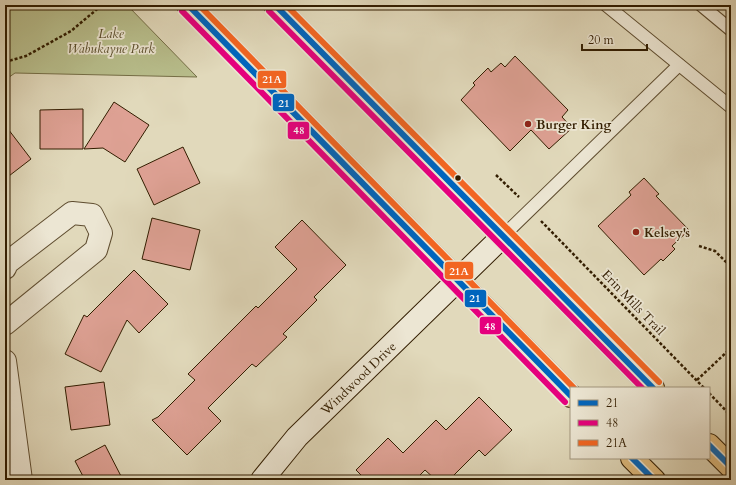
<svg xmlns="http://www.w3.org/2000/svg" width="736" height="485" font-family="Cardo,serif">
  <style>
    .green { fill: #b8be8c; stroke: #756e46 }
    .building { fill: #dea194; stroke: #321d00 }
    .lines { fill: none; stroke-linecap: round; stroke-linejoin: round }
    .lane-casing { stroke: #5e4c2f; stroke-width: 14 }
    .street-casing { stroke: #5e4c2f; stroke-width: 24 }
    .secondary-casing { stroke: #321d00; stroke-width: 24 }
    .primary-casing { stroke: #321d00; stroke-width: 24 }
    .path { stroke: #321d00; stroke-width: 2.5; stroke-dasharray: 3 2; stroke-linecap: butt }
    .lane { stroke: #ece6d3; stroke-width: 12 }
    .street { stroke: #ece6d3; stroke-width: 22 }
    .secondary { stroke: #ece6d3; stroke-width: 22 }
    .primary { stroke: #e0bc7e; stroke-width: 22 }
    .bus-1-casing { stroke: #ece6d3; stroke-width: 9 }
    .bus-2-casing { stroke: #ece6d3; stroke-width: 9 }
    .bus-3-casing { stroke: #ece6d3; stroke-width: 9 }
    .bus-1 { stroke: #0065bd; stroke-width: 6 }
    .bus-2 { stroke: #e5007d; stroke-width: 6 }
    .bus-3 { stroke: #f26522; stroke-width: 6 }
    .poi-dot { fill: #8f2418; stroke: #ece6d3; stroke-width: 1.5 }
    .bus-dot { fill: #321d00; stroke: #ece6d3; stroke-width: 1.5 }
    .labels { text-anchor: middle; stroke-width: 3.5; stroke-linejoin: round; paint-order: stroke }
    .park-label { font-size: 13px; font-style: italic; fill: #5a4d2a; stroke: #ece6d3 }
    .poi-label { font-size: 13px; font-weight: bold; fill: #321d00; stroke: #ece6d3; text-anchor: start }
    .street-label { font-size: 13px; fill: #321d00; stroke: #ece6d3 }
    .line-badge { stroke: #ece6d3; stroke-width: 1.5 }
    .badge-label { font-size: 11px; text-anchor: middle; font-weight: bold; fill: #fff }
  </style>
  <rect width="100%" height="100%" fill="#e1d9bb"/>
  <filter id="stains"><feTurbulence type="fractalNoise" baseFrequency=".005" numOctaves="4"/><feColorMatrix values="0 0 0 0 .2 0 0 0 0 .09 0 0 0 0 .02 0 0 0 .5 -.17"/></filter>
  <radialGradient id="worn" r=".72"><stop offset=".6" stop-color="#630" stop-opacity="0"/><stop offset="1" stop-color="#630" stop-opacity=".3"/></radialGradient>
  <!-- green -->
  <polygon class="green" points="5,5 127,5 197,77 15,73 5,80"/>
  <!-- building -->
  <g class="building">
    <polygon points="515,56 568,110 562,117 572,128 549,149 531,130 510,151 461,100 475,85 473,83 488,68 491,72 501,63 505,67"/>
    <polygon points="114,102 149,125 125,162 103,148 84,149"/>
    <polygon points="83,109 83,149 40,149 40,110"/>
    <polygon points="5,125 31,159 5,179"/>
    <polygon points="183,147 200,183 154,205 137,169"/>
    <polygon points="644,178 659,194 656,196 689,230 672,246 675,249 663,261 661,259 644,275 598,226 631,195 629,192"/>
    <polygon points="152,218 200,230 190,270 142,259"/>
    <polygon points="302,220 346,265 314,297 317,300 283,334 287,337 256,367 252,364 208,408 221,421 187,455 152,420 158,417 195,380 188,374 256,306 258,308 297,269 275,247"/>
    <polygon points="134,270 168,304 139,333 127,320 101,372 65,354 84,315 87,317"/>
    <polygon points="104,382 110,425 71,430 65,387"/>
    <polygon points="479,397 512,430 485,456 479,450 449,480 436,480 425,470 415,480 366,480 356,470 388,438 403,453 436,420 446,430"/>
    <polygon points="105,445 123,480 85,480 75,461"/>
  </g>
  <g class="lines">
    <!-- lane casing -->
    <g class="lane-casing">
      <g id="lane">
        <polyline points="606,5 731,107"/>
        <polyline points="701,5 731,30"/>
        <polyline points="503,236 679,65"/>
      </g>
    </g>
    <!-- street casing -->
    <g class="street-casing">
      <g id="street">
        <polyline points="5,268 7,263 72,213 92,215 101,233 96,250 5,324"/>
        <polyline points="5,361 21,480"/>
      </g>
    </g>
    <!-- secondary casing -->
    <g class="secondary-casing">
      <polyline id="secondary" points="262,480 297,437 503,236"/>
    </g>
    <!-- primary casing -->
    <g class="primary-casing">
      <g id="primary">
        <polyline points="188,5 571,396"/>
        <polyline points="275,5 653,388"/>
        <polyline points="709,445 731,467"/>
        <polyline points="632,458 654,480"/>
      </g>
    </g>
    <!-- path -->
    <g class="path">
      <polyline points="5,62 26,56 71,31 102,5"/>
      <polyline points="496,175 519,197"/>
      <polyline points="541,221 704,388"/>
      <polyline points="699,246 715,251 731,267"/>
      <polyline points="697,380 731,348"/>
      <polyline points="709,393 731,416"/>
    </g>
    <!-- lane -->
    <use href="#lane" class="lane"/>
    <!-- street -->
    <use href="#street" class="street"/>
    <!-- secondary -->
    <use href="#secondary" class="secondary"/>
    <!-- primary -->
    <use href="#primary" class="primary"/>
    <!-- bus-1 casing -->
    <g class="bus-1-casing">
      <g id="bus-1">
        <polyline points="188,5 571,396"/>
        <polyline points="275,5 653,388"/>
        <polyline points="709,445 731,467"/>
        <polyline points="632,458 654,480"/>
      </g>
    </g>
    <!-- bus-2 casing -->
    <g class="bus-2-casing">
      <g id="bus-2">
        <polyline points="182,11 565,402"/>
        <polyline points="269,11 642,388"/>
      </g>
    </g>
    <!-- bus-3 casing -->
    <g class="bus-3-casing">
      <g id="bus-3">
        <polyline points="199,5 574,388"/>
        <polyline points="286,5 659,382"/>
      </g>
    </g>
    <!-- bus-1 -->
    <use href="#bus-1" class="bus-1"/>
    <!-- bus-2 -->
    <use href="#bus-2" class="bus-2"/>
    <!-- bus-3 -->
    <use href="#bus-3" class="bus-3"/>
  </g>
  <!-- markers -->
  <g class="poi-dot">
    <circle cx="528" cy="124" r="4"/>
    <circle cx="636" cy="232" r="4"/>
  </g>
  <circle class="bus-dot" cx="458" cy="178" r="3.5"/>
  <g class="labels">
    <!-- park labels -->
    <g class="park-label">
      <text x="111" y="38">Lake<tspan x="111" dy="15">Wabukayne Park</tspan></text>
    </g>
    <!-- poi labels -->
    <g class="poi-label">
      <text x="536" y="129">Burger King</text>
      <text x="644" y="237">Kelsey's</text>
    </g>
    <!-- street labels -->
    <g class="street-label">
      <text transform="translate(634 302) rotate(46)" y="5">Erin Mills Trail</text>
      <text transform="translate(358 378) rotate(-44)" y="5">Windwood Drive</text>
    </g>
  </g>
  <g class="line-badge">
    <rect x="257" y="70" width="30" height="19" rx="4" fill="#f26522"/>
    <rect x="272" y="93" width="23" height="19" rx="4" fill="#0065bd"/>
    <rect x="287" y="121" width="23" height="19" rx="4" fill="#e5007d"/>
    <rect x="444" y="261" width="30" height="19" rx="4" fill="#f26522"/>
    <rect x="464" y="289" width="23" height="19" rx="4" fill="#0065bd"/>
    <rect x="479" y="316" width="23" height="19" rx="4" fill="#e5007d"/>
  </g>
  <g class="badge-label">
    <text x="272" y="83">21A</text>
    <text x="284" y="107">21</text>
    <text x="299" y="134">48</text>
    <text x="459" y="275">21A</text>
    <text x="475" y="302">21</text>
    <text x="490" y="330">48</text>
  </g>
  <!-- margin -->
  <rect width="736" height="485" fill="none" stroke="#e1d9bb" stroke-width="20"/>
  <rect x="6" y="6" width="724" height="473" fill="none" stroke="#321d00" stroke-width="2"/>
  <rect x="10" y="10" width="716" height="465" fill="none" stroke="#321d00"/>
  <!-- legend -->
  <rect x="570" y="387" width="140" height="72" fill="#ece6d3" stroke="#a2967f"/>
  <rect x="578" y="400" width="20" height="6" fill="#0065bd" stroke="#a2967f"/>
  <text x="606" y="407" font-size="12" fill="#321d00">21</text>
  <rect x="578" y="420" width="20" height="6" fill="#e5007d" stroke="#a2967f"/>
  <text x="606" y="427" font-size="12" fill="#321d00">48</text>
  <rect x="578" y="440" width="20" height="6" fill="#f26522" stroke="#a2967f"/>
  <text x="606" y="447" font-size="12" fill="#321d00">21A</text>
  <!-- scale -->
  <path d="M582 44v6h65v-6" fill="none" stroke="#321d00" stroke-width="2"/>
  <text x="588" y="44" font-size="12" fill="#321d00" stroke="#ece6d3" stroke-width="3" paint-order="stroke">20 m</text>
  <rect width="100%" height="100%" filter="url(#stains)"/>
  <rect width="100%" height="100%" fill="url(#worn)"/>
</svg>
